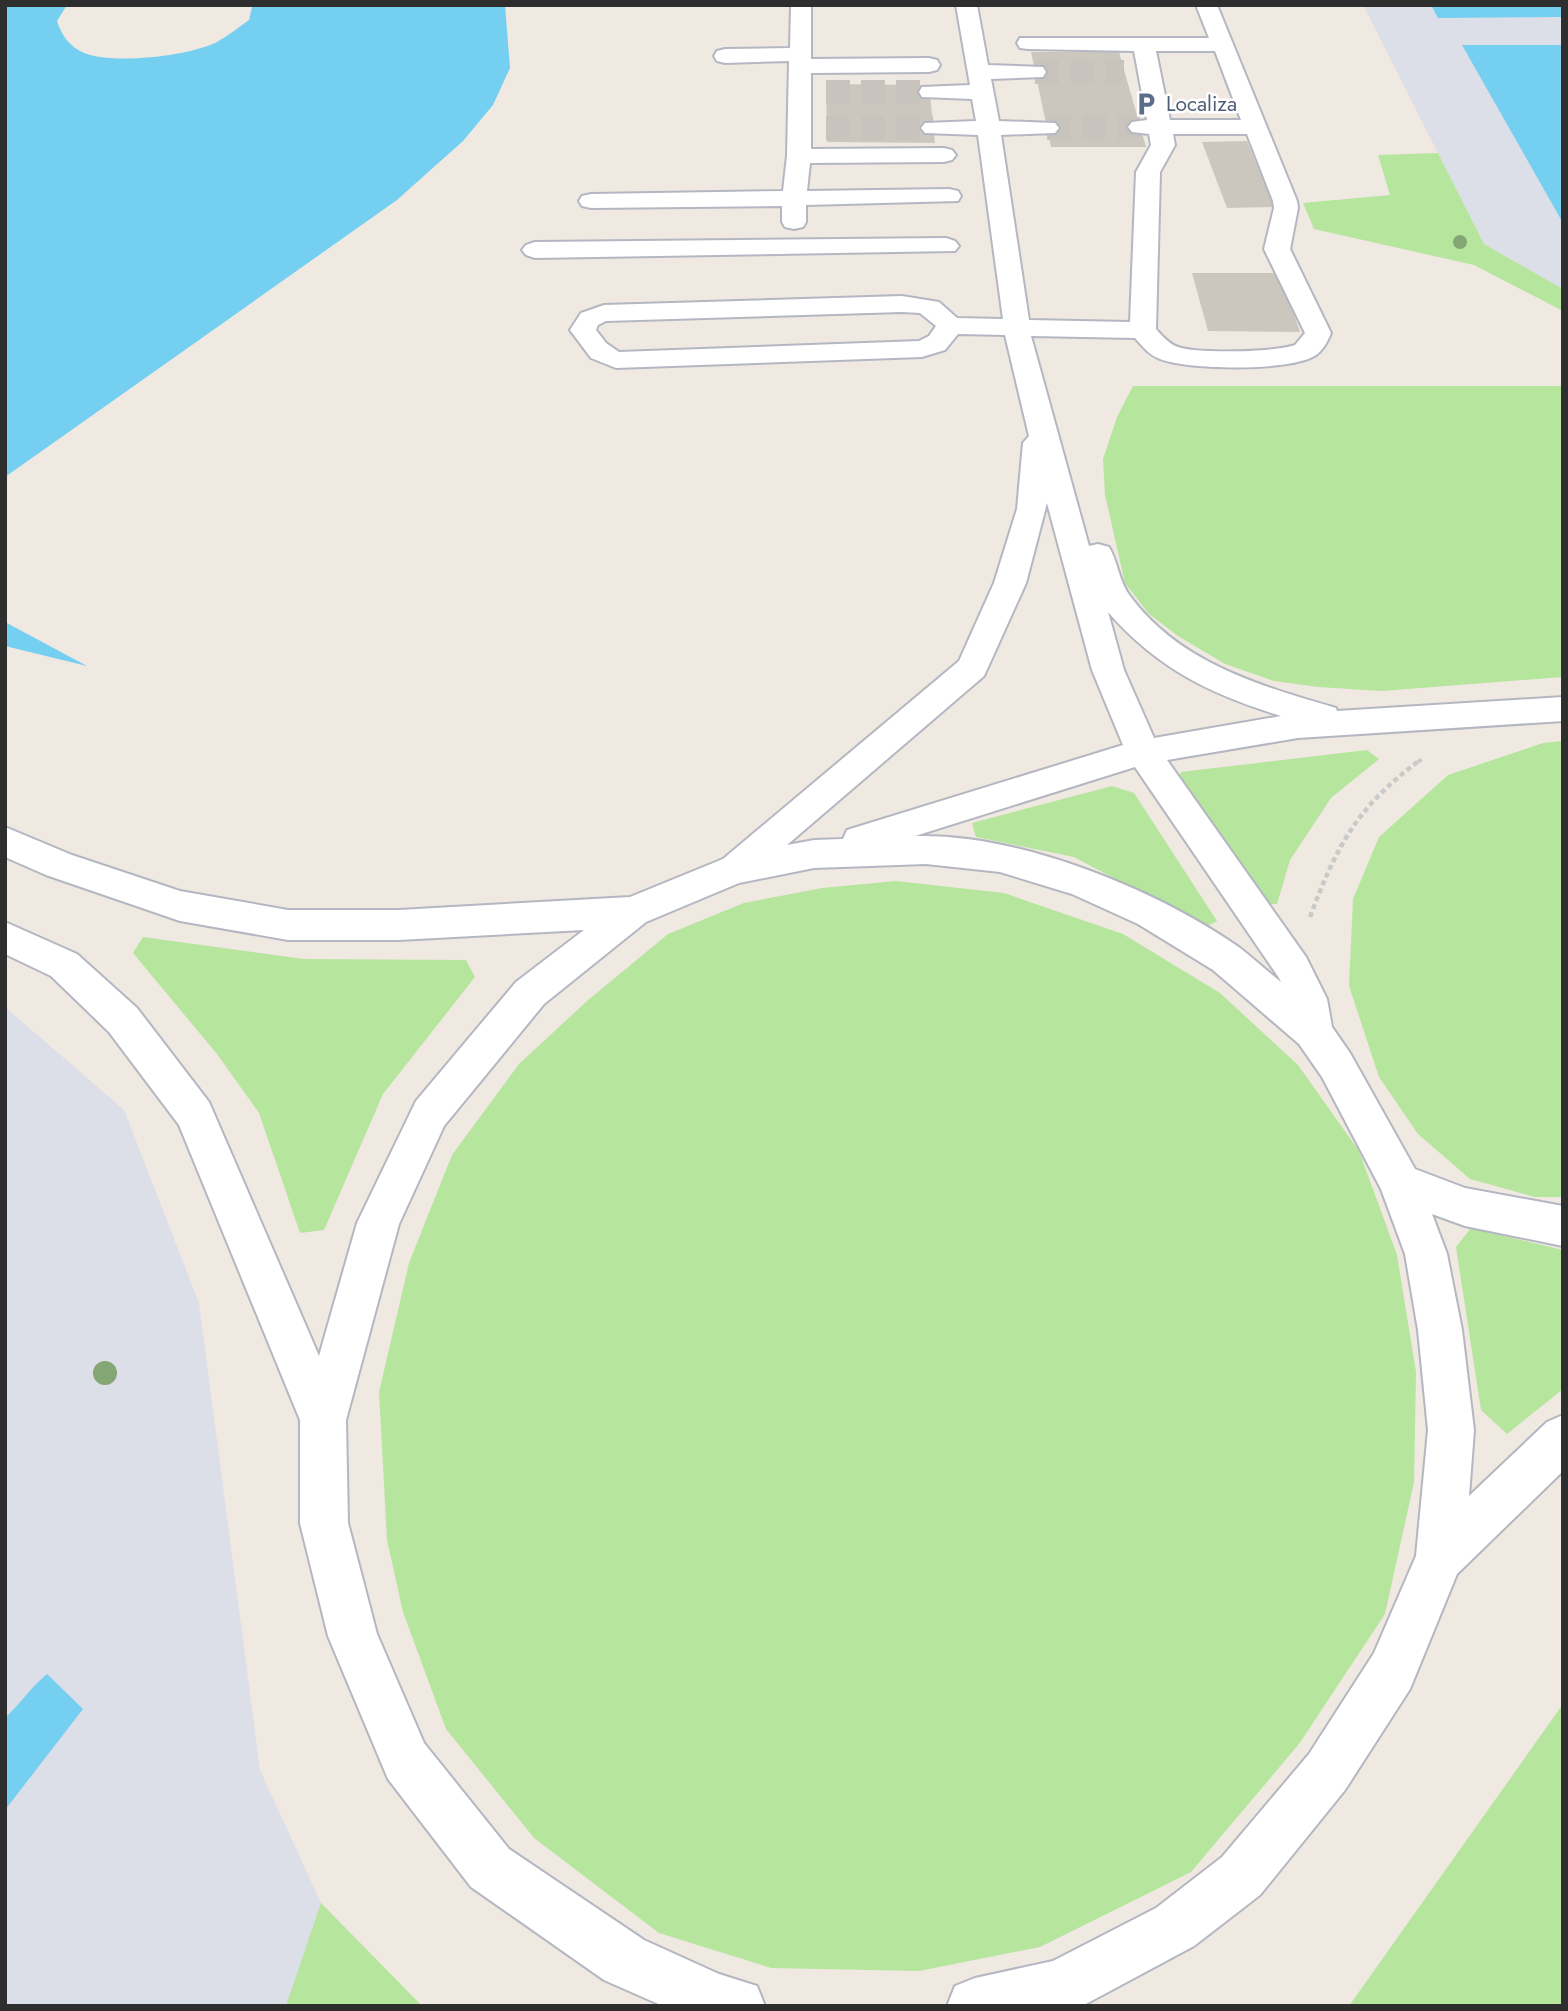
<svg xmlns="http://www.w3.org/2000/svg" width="1568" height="2011" font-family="Jost,sans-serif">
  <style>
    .airport { fill: #dcdee8 }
    .green { fill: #b6e59e }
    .water { fill: #75cff0 }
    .building { fill: #cbc7bf }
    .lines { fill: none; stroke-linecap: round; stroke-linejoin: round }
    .minor-tunnel { stroke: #c8c4bd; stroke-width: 24; stroke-dasharray: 24 11; stroke-linecap: butt }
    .minor-casing { stroke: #b4b7c1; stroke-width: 4 }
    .path-far1 { stroke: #c9c9c9; stroke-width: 3.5; stroke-dasharray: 4.5 2.5; stroke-linecap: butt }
    .path { stroke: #c9c9c9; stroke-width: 4.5; stroke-dasharray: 5 3.5; stroke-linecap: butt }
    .minor { fill: #fff; fill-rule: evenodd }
    .tree { fill: #84a574 }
    .labels { text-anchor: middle; stroke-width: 5; stroke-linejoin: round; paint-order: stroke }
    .far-service-label { font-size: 21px; fill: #4e5e75; stroke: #fff; text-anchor: start }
  </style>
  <rect width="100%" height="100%" fill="#efe9e1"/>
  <!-- airport -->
  <g class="airport">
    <polygon points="1363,5 1563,5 1563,289 1484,244"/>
    <polygon points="5,1007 124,1110 199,1303 260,1770 321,1903 401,2006 5,2006"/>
  </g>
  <!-- green -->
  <g class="green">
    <polygon points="1438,153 1484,244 1563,289 1563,311 1474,265 1314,229 1303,203 1390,195 1378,155"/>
    <polygon points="1133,386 1563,386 1563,677 1382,691 1318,687 1274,681 1225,664 1178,636 1149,614 1125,583 1105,495 1103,459 1117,417"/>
    <polygon points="1563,741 1563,1197 1535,1197 1470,1179 1418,1134 1379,1077 1349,986 1353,899 1379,837 1448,775 1543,743"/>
    <polygon points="1367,750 1379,759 1331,798 1290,860 1277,904 1258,905 1176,787 1181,772"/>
    <polygon points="1112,786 1134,793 1217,921 1206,927 1074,857 976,837 972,823"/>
    <polygon points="896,881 1004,893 1123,934 1220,993 1298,1065 1359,1151 1397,1255 1416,1372 1414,1482 1385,1614 1299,1744 1191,1872 1040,1947 919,1971 771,1968 659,1933 534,1838 446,1729 403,1612 387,1540 379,1392 409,1263 452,1155 519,1064 587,1001 668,934 744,903 822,888"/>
    <polygon points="143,937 304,959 466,960 475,977 383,1094 324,1230 300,1233 259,1113 217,1054 133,953"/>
    <polygon points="1471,1228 1563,1250 1563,1389 1507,1434 1481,1410 1456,1247"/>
    <polygon points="1563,1704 1563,2006 1349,2006"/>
    <polygon points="321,1903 422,2006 286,2006"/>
  </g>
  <!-- water -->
  <g class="water">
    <path d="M 5,5 L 67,5 L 57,21 C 62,36 69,46 84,53 C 114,65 189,56 217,42 C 228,36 239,27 249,20 L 252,7 L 505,5 L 510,68 L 493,105 L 463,141 L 397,200 L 5,477 Z"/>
    <polygon points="1431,5 1563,5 1563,17 1438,18"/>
    <polygon points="1462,45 1563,45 1563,223"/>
    <polygon points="5,622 87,666 5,646"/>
    <path d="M 47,1674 L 83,1709 L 5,1810 L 5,1718 C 21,1703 31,1687 47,1674 Z"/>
  </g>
  <!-- building -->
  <g class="building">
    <polygon points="1031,52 1119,52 1146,147 1051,147"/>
    <polygon points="826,84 929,85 935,143 827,142"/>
    <polygon points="1247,141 1274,207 1227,208 1202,142"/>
    <polygon points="1192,273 1280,273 1300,332 1208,331"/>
  </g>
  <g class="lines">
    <!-- minor-tunnel -->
    <g class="minor-tunnel">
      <polyline points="1035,72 1124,72"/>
      <polyline points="826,92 930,92"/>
      <polyline points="826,128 933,128"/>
      <polyline points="1047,128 1140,127"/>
    </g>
    <!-- minor casing -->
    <g class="minor-casing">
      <g id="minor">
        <polygon points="791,5 811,5 811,59 929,58 937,60 940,65 937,70 929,72 811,73 811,149 944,148 952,150 956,155 952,160 944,162 810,163 807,191 949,189 958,191 961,196 958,201 806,205 806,222 803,227 794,229 785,227 782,222 782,206 591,208 582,206 579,201 582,196 591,194 783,191 787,156 789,61 725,63 717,61 714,56 717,51 725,49 790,48"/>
        <path d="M 956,5 L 977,5 L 988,65 L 1043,67 L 1046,72 L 1043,77 L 991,79 L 999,121 L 1055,123 L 1059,128 L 1055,133 L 1001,135 L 1029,320 L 1130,322 L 1136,172 L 1151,145 L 1149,134 L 1132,132 L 1128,127 L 1132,122 L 1147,120 L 1134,51 L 1028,49 L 1020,48 L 1017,43 L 1020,38 L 1209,38 L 1196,5 L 1217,5 L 1297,201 L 1298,208 L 1290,249 L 1331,333 C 1328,341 1323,350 1316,355 C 1291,372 1187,370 1160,359 C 1149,355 1142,346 1135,338 L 1031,336 L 1089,546 L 1098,544 L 1109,547 C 1118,562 1119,582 1130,596 C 1179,663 1261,686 1336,708 L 1337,711 L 1563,697 L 1563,721 L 1298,738 L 1167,760 L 1306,957 L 1327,999 L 1332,1027 L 1350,1053 L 1415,1169 L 1465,1188 L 1563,1206 L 1563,1246 L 1465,1226 L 1432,1214 L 1447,1254 L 1462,1330 L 1474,1430 L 1469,1496 L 1547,1422 L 1563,1415 L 1563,1471 L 1457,1574 L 1410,1689 L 1345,1790 L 1260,1895 L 1194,1946 L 1082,2006 L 947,2006 L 955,1986 L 975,1978 L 1053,1961 L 1156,1908 L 1222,1857 L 1309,1754 L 1374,1653 L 1416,1556 L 1428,1430 L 1418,1330 L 1405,1254 L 1381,1189 L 1322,1077 L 1299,1044 L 1213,970 L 1138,924 L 1072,894 L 1000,872 L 926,864 L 814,868 L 739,883 L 646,922 L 544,1004 L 444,1126 L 399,1224 L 346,1420 L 348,1523 L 377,1634 L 424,1743 L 509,1849 L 644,1940 L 719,1974 L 757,1986 L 765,2006 L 663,2006 L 604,1980 L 471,1887 L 388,1779 L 328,1636 L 300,1523 L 300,1420 L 179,1125 L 109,1032 L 51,976 L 5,954 L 5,922 L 77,954 L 137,1008 L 209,1102 L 319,1356 L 357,1223 L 416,1101 L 516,982 L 584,930 L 399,940 L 288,940 L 180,921 L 46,875 L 5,857 L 5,827 L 72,855 L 180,891 L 288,910 L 399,910 L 630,897 L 723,859 L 959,661 L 994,583 L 1017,509 L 1023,443 L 1029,436 L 1005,335 L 958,334 L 945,350 L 922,357 L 616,368 L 591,358 L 570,330 L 581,313 L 604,305 L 902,296 L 939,302 L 957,318 L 1003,319 L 978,135 L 925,133 L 921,128 L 925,123 L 976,121 L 972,99 L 922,97 L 919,92 L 922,87 L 970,85 ZM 1156,51 L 1215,51 L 1241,120 L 1170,120 ZM 1173,134 L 1247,134 L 1273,201 L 1274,208 L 1264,249 L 1305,333 L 1295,345 C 1275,352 1197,354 1178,347 C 1169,344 1162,336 1156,329 L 1160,172 L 1175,145 ZM 902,312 L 920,313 L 936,326 L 929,336 L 919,341 L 619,352 L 606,343 L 596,330 L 598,325 L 606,321 ZM 1047,503 L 1092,670 L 1123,745 L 847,830 L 843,839 L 814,840 L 787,845 L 984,676 L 1026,583 ZM 1108,612 C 1158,669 1210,694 1281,716 L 1154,738 L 1124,670 ZM 1135,767 L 1279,978 L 1281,982 C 1267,971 1254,959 1240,948 C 1156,889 1018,833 915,836 Z"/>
        <polygon points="946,238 955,241 959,246 955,251 535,258 526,255 522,250 526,245 535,242"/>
      </g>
    </g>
    <!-- path-far1 -->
    <polyline class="path-far1" points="1418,762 1422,759"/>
    <!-- path -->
    <path class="path" d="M 1310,917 C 1337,845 1357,807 1420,760"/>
    <!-- minor -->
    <use href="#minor" class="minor"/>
  </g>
  <!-- trees -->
  <g class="tree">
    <circle cx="1460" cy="242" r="7"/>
    <circle cx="105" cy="1373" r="12"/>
  </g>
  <!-- icons -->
  <defs>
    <g id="parking-bare" transform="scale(1.89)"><path d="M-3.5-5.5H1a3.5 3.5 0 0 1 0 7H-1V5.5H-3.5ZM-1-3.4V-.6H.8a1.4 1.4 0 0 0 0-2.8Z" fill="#5c6f8a" stroke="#fff" stroke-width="2.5" paint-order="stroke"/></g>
  </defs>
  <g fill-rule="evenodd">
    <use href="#parking-bare" x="1146" y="104"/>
  </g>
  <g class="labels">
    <!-- far-service labels -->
    <g class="far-service-label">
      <text x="1166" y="111">Localiza</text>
    </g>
  </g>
  <!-- border -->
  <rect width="1568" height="2011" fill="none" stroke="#2e2e2e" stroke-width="14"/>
</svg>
